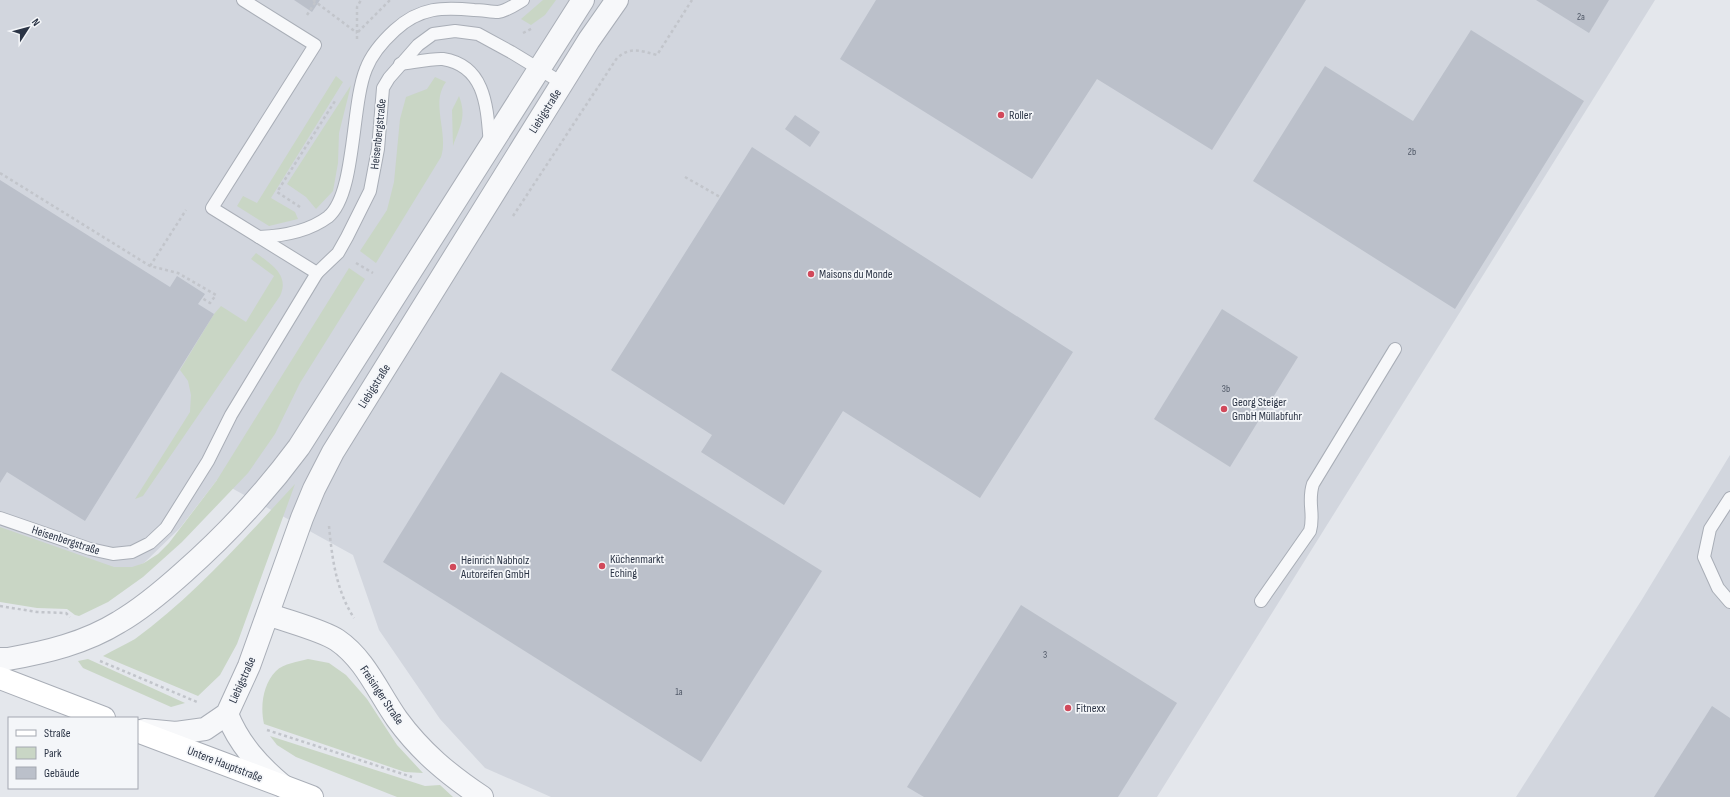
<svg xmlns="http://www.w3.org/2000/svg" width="1730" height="797" font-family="'Sofia Sans Condensed',sans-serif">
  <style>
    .built { fill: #d2d6de }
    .green { fill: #c9d6c5 }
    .building { fill: #bbc0ca }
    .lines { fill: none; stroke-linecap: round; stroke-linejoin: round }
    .lane-casing { stroke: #a9aeb7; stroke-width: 14 }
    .street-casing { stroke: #a9aeb7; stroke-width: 24 }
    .secondary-casing { stroke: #a9aeb7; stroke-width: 24 }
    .path { stroke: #c2c5cb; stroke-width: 2.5; stroke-dasharray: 3 3; stroke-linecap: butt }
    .lane { stroke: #f7f8fa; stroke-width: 12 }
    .street { stroke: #f7f8fa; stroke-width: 22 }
    .secondary { stroke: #fff; stroke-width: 22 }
    .poi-dot { fill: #d1495b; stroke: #f4f6f9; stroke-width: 1.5 }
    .labels { text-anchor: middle; stroke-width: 3.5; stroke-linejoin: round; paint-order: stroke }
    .number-label { font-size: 10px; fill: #4f5766 }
    .street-label { font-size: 12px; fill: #2b3445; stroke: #f4f6f9 }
    .poi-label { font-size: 12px; fill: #2b3445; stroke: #f4f6f9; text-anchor: start }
  </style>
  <rect width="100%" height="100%" fill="#e4e7ec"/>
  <!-- built -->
  <g class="built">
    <polygon points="0,0 1655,0 1157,797 551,797 485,768 440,719 379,630 353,555 217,480 180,528 144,563 86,587 0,572"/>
    <polygon points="1730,455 1730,797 1516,797 1641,601"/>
  </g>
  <!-- green -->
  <g class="green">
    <polygon points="543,0 556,0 545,15 531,25 521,19"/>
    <polygon points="336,76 343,82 271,198 295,212 298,219 269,226 237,206 243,196 257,203"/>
    <path d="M 435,77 L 446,82 C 430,103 449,133 441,157 L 376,263 L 360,251 L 387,210 L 394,182 L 400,119 L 406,97 L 427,89 Z"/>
    <polygon points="351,85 339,133 338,163 333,191 316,209 306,197 287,184"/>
    <path d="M 459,96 C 467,117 460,126 453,146 L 452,110 Z"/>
    <path d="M 256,253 C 271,264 290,275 280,296 L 143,496 L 135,499 L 190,412 L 191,395 L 188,381 L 180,370 L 214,314 L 221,306 L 246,322 L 274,276 L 251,259 Z"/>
    <polygon points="349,268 365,279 300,383 275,434 248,473 182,542 143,577 108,602 79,616 75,615 67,609 37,608 0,602 0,527 114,567 132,567 144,563 158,554 169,543 217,480"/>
    <path d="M 295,484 L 237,644 L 220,675 L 198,696 L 103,656 C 113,650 125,645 135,639 C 195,595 245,538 295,484 Z"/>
    <polygon points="88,659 185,703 171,707 83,668 78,661"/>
    <path d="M 308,659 L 329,663 L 346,675 L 367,699 L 397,745 L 423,773 L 405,772 L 264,724 C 260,706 263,684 276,671 C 284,663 298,662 308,659 Z"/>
    <polygon points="270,736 425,786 440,785 453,797 397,797 296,757 277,745"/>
  </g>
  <!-- building -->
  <g class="building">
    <polygon points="294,0 320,0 312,12"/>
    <polygon points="876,0 1306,0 1212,150 1097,79 1032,179 840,59"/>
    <polygon points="1536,0 1609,0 1589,33"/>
    <polygon points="1471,30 1584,101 1455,309 1253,181 1325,66 1413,121"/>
    <polygon points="795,115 820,132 810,147 785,129"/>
    <polygon points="752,147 1073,352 980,498 843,411 784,505 701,452 712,435 611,370"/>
    <polygon points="0,180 170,287 177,276 205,294 198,304 214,314 85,521 7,472 0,483"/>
    <polygon points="1222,309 1298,357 1230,467 1154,419"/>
    <polygon points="501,372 822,571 701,762 383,562"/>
    <polygon points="1021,605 1177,703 1118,797 924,797 907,787"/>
    <polygon points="1712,706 1730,718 1730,797 1654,797"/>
  </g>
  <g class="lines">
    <!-- lane casing -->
    <g class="lane-casing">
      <g id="lane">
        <polyline points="243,0 315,45 212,208 317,273"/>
        <path d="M 400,64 C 410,63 434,58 443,59 C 487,66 487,110 490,145"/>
        <path d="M 259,237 C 283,236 308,232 328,217 C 356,194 351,105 366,69 C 372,53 383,41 395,30 C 420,7 443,7 474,10 C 482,10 491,12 498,12 C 507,11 516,4 523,0"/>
        <polyline points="1730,498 1710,529 1704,557 1718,588 1730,602"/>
        <polyline points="0,518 90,549 113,554 132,552 150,543 166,528 208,461 231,415 317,273 338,253 347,237 370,191 378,149 383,88 389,78 418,45 433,34 455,31 478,34 511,52 562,83"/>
        <path d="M 1261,601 L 1310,531 C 1315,514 1307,502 1313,484 L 1395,349"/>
      </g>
    </g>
    <!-- street casing -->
    <g class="street-casing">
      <g id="street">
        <path d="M 268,614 C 286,621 322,630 337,640 C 365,659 378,692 397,719 C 421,752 449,775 482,797"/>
        <path d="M 0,659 L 8,659 C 47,652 85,643 119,622 C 143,608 164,590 184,572 C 227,534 265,493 299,447 L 583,0"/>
        <path d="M 227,714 C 239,744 258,765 283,786"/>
        <polyline points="144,730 176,733 205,729 227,714 249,666 302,518 314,489 333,452 589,40 617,0"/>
      </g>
    </g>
    <!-- secondary casing -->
    <g class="secondary-casing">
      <g id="secondary">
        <polyline points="0,678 104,718"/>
        <polyline points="137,731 312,797"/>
      </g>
    </g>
    <!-- path -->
    <g class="path">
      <polyline points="313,0 357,33"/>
      <polyline points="307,15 316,1"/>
      <polyline points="358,32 390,0"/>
      <polyline points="523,33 533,28"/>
      <polyline points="357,39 357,7 361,0"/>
      <polyline points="0,173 150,266 178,273 216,295 210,303 202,298"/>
      <polyline points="685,177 720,197"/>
      <polyline points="300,207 277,192 335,101"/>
      <path d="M 513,216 L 617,58 C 631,46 641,51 657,55 L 692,0"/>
      <polyline points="356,263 373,273"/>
      <polyline points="150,266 186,210"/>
      <path d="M 329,526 C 332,558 336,590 354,618"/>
      <polyline points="0,606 37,612 66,613 70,617"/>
      <polyline points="100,661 197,702"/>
      <polyline points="267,730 412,777"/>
    </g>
    <!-- lane -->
    <use href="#lane" class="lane"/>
    <!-- street -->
    <use href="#street" class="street"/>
    <!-- secondary -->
    <use href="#secondary" class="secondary"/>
  </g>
  <!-- markers -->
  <g class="poi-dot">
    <circle cx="1001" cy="115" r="4"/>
    <circle cx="811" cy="274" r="4"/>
    <circle cx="1224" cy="409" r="4"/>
    <circle cx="602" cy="566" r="4"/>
    <circle cx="453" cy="567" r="4"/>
    <circle cx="1068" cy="708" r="4"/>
  </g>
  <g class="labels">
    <!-- number labels -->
    <g class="number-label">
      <text x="1581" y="20">2a</text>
      <text x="1412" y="155">2b</text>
      <text x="1226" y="392">3b</text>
      <text x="1045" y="658">3</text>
      <text x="679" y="695">1a</text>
    </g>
    <!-- street labels -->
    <g class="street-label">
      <text transform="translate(545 111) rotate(-58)" y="4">Liebigstraße</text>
      <text transform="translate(378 134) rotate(-84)" y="4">Heisenbergstraße</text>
      <text transform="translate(374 386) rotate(-58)" y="4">Liebigstraße</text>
      <text transform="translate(66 540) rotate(18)" y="4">Heisenbergstraße</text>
      <text transform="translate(242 680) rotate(-66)" y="4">Liebigstraße</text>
      <text transform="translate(382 695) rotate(56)" y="4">Freisinger Straße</text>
      <text transform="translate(225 764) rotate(21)" y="4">Untere Hauptstraße</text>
    </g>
    <!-- poi labels -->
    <g class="poi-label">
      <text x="1009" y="119">Roller</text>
      <text x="819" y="278">Maisons du Monde</text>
      <text x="1232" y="406">Georg Steiger<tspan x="1232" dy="14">GmbH Müllabfuhr</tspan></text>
      <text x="610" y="563">Küchenmarkt<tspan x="610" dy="14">Eching</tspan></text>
      <text x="461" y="564">Heinrich Nabholz<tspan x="461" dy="14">Autoreifen GmbH</tspan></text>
      <text x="1076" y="712">Fitnexx</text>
    </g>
  </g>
  <!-- legend -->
  <rect x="8" y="717" width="130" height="72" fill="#f4f6f9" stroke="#a4a8b1"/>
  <rect x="16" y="730" width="20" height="6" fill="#ffffff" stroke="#a4a8b1"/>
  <text x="44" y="737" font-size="12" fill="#2b3445">Straße</text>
  <rect x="16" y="747" width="20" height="12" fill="#c9d6c5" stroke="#a4a8b1"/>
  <text x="44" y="757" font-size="12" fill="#2b3445">Park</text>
  <rect x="16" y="767" width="20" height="12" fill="#bbc0ca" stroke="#a4a8b1"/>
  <text x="44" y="777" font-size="12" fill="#2b3445">Gebäude</text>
  <!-- north arrow -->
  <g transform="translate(28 28) rotate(54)" stroke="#f4f6f9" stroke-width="3" paint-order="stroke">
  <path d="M0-3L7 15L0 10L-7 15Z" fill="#2b3445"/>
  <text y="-6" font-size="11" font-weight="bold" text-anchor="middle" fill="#2b3445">N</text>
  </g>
</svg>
